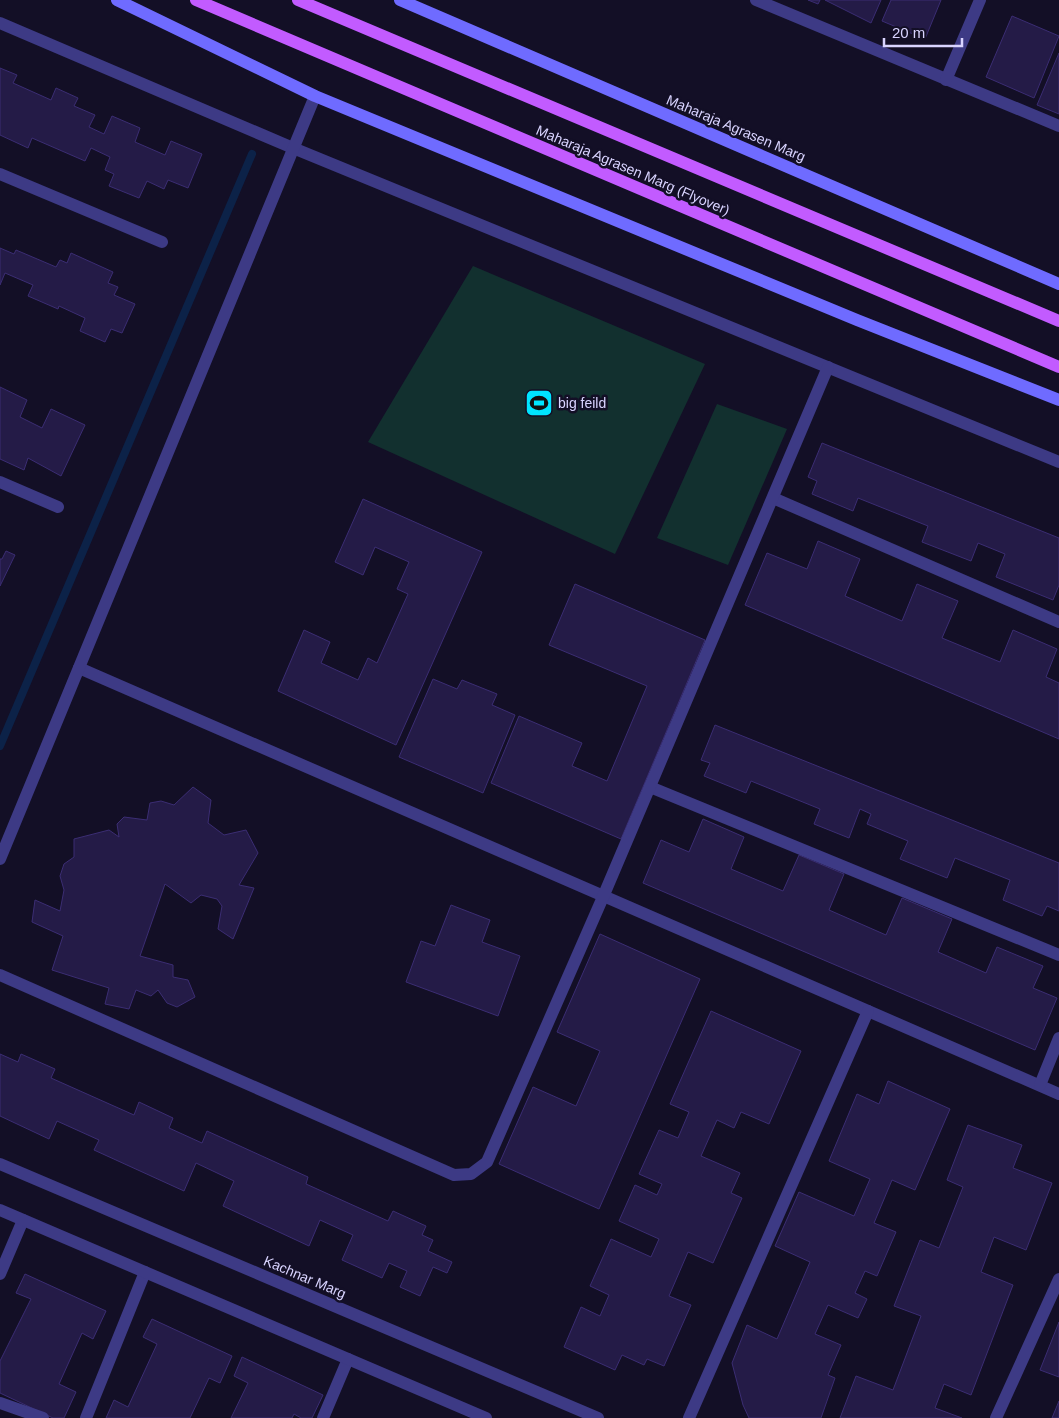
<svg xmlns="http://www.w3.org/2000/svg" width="1059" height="1418" font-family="Helvetica,sans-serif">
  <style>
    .green { fill: #12302f }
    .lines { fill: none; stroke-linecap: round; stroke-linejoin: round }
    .stream { stroke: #0c2248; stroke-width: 8 }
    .building { fill: #241b47; stroke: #3b2d73 }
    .service { stroke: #3d3a85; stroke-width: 12 }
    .minor { stroke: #3d3a85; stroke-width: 12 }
    .tertiary { stroke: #3d3a85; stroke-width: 12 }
    .secondary { stroke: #6f6bff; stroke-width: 12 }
    .primary { stroke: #c25bff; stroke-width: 12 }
    .labels { text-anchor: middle; stroke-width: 5; stroke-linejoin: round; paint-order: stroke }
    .street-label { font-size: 14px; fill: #d9d4ff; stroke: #130f26 }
    .poi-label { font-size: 14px; fill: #d9d4ff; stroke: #130f26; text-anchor: start }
  </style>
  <rect width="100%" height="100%" fill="#130f26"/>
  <!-- green -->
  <g class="green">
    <polygon points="473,266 705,364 615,554 368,442"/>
    <polygon points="717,404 787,429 728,565 657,538"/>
  </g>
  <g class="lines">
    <!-- stream -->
    <polyline class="stream" points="0,746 252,154"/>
  </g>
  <!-- building -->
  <g class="building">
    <polygon points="808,0 820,0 818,4"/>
    <polygon points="825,0 881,0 871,23"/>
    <polygon points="891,0 941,0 925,39 882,21"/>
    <polygon points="1012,16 1059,36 1034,98 986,77"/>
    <polygon points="1059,53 1059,114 1037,105"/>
    <polygon points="0,68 17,75 13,83 51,100 56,88 78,98 74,106 95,115 89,127 104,134 112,116 140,128 135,142 165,155 171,141 202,154 188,188 168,180 164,189 147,181 139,198 109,186 114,174 105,170 110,157 91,148 85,161 32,138 28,148 0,135"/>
    <polygon points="0,248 14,254 16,250 56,267 60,260 67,263 71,253 113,272 108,283 118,287 114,295 135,304 122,333 111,329 105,342 80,331 85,318 59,306 58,309 28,296 33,285 5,273 0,285"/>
    <polygon points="0,387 27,400 20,417 42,428 51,409 85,425 61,476 28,458 24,470 0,459"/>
    <polygon points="822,443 1059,538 1059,585 1053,600 996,577 1005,554 978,543 971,561 922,542 928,526 858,498 853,511 812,494 817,481 808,477"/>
    <polygon points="363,499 482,552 396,745 278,691 304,630 330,642 321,663 358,680 368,658 377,663 408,594 397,589 409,562 375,547 363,575 335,562"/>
    <polygon points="818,541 860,559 845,596 902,621 917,584 958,601 942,638 1000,662 1013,630 1057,649 1046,677 1059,683 1059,739 745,605 767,553 807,569"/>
    <polygon points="6,551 15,555 0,586 0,559 2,559"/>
    <polygon points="575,584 705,640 621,839 491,783 519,716 582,743 572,766 607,781 647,686 549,645"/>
    <polygon points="433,679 457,689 462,680 497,694 492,705 515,715 483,793 399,757"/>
    <polygon points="715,725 1059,863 1059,911 1047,906 1042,916 1003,900 1010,880 955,858 947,878 900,859 908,841 867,824 871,814 860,809 849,838 814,824 820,809 751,781 746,793 704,776 710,763 701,760"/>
    <polygon points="193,787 211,800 208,823 224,835 246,830 258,853 239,885 254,888 233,939 218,929 222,906 217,899 201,895 191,903 165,884 140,956 173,965 173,977 188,980 195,997 177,1007 167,1003 158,990 151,996 136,990 129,1009 105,1004 109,988 52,970 63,936 32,922 35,900 60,911 64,890 60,876 64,864 74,857 74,839 109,830 119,837 117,824 124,817 147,820 150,803 161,801 174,805"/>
    <polygon points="703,819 744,837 731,869 783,891 799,855 844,874 829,910 886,935 902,898 952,919 938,952 986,973 997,947 1043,966 1033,988 1057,998 1035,1050 643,883 661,840 689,852"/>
    <polygon points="451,905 490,920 482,942 520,956 498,1016 406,982 421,941 435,946"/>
    <polygon points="600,934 700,979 599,1209 499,1164 533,1087 576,1106 600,1051 557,1032"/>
    <polygon points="711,1011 801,1051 769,1124 741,1112 734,1128 717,1120 701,1156 740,1173 731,1193 742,1198 713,1263 688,1252 669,1296 691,1305 664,1366 647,1359 644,1365 622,1355 615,1370 564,1347 581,1307 600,1316 609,1295 590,1286 611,1239 651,1257 659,1239 619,1221 635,1185 657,1195 662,1184 639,1174 659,1130 678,1138 689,1112 670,1104"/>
    <polygon points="0,1054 18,1062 21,1054 55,1069 51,1078 134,1115 139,1102 173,1118 169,1128 202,1143 207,1131 308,1177 306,1184 388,1221 393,1211 426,1226 422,1235 433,1240 428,1251 452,1262 447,1273 433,1267 420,1296 400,1287 407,1271 389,1263 382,1278 342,1260 353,1235 320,1220 309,1246 223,1206 234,1181 196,1163 184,1191 94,1150 99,1140 57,1121 49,1139 0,1116"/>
    <polygon points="888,1081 950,1109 915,1190 892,1180 874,1223 896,1232 877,1276 865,1271 855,1293 867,1299 858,1318 828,1305 815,1334 841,1345 828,1375 835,1378 821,1418 749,1418 743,1405 732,1363 747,1325 777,1339 810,1262 775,1246 799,1192 854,1216 870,1179 829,1161 857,1094 879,1104"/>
    <polygon points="968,1125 1022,1145 1013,1168 1052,1183 1026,1250 994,1237 981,1272 1013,1285 971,1395 944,1384 935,1408 962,1418 840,1418 856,1376 893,1390 921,1316 894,1306 920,1240 939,1248 963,1187 947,1180"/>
    <polygon points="25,1274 106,1311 93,1339 82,1333 59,1384 76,1392 64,1418 53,1418 0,1393 0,1361 31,1299 16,1293"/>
    <polygon points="152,1319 232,1356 220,1383 209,1378 190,1418 106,1418 114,1400 128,1407 157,1344 143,1337"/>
    <polygon points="1059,1322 1059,1377 1040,1370"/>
    <polygon points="242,1357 323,1395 312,1418 301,1418 294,1414 292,1418 231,1418 248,1383 234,1376"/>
    <polygon points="1059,1401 1059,1418 1052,1418"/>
  </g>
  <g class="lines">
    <!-- service -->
    <polyline class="service" points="0,1274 23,1220"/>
    <!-- minor -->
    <g class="minor">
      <polyline points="756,0 1059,126"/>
      <polyline points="0,23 293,148 1059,462"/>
      <polyline points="946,80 980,0"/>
      <polyline points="0,174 162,242"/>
      <polyline points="0,482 58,507"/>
      <polyline points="773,498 1059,622"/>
      <polyline points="79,668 1059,1094"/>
      <polyline points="650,787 1059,955"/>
      <polyline points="0,859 315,96"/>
      <polyline points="0,975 454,1175 471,1174 487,1162 603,897 828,367"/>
      <polyline points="1040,1085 1059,1038"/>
      <polyline points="0,1403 43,1418"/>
      <polyline points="86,1418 145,1272"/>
      <polyline points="323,1418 348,1359"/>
      <polyline points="689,1418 868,1011"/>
      <polyline points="996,1418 1059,1279"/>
    </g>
    <!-- tertiary -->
    <g class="tertiary">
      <polyline points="0,1164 598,1418"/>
      <polyline points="0,1210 486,1418"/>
    </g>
    <!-- secondary -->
    <g class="secondary">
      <polyline points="117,0 315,96 857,320 1059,400"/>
      <polyline points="400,0 1059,284"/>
    </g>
    <!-- primary -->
    <g class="primary">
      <polyline points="196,0 1059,367"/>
      <polyline points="298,0 1059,321"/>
    </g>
  </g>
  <!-- icons -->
  <defs>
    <g id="stadium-square" transform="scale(1.4375)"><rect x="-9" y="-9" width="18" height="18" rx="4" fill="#00e5ff" stroke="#130f26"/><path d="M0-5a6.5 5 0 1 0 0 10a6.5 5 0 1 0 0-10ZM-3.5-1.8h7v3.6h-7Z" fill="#111"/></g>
  </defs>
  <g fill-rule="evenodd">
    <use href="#stadium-square" x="539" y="403"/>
  </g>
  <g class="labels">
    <!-- street labels -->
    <g class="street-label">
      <text transform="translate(736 128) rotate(23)" y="5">Maharaja Agrasen Marg</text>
      <text transform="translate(633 170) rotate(23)" y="5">Maharaja Agrasen Marg (Flyover)</text>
      <text transform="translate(305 1277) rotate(23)" y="5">Kachnar Marg</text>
    </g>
    <!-- poi labels -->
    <g class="poi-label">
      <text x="558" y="408">big feild</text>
    </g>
  </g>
  <!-- scale -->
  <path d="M884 38v8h78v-8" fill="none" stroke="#d9d4ff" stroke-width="2.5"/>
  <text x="892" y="38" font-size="15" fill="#d9d4ff" stroke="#130f26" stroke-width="4" paint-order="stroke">20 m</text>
</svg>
